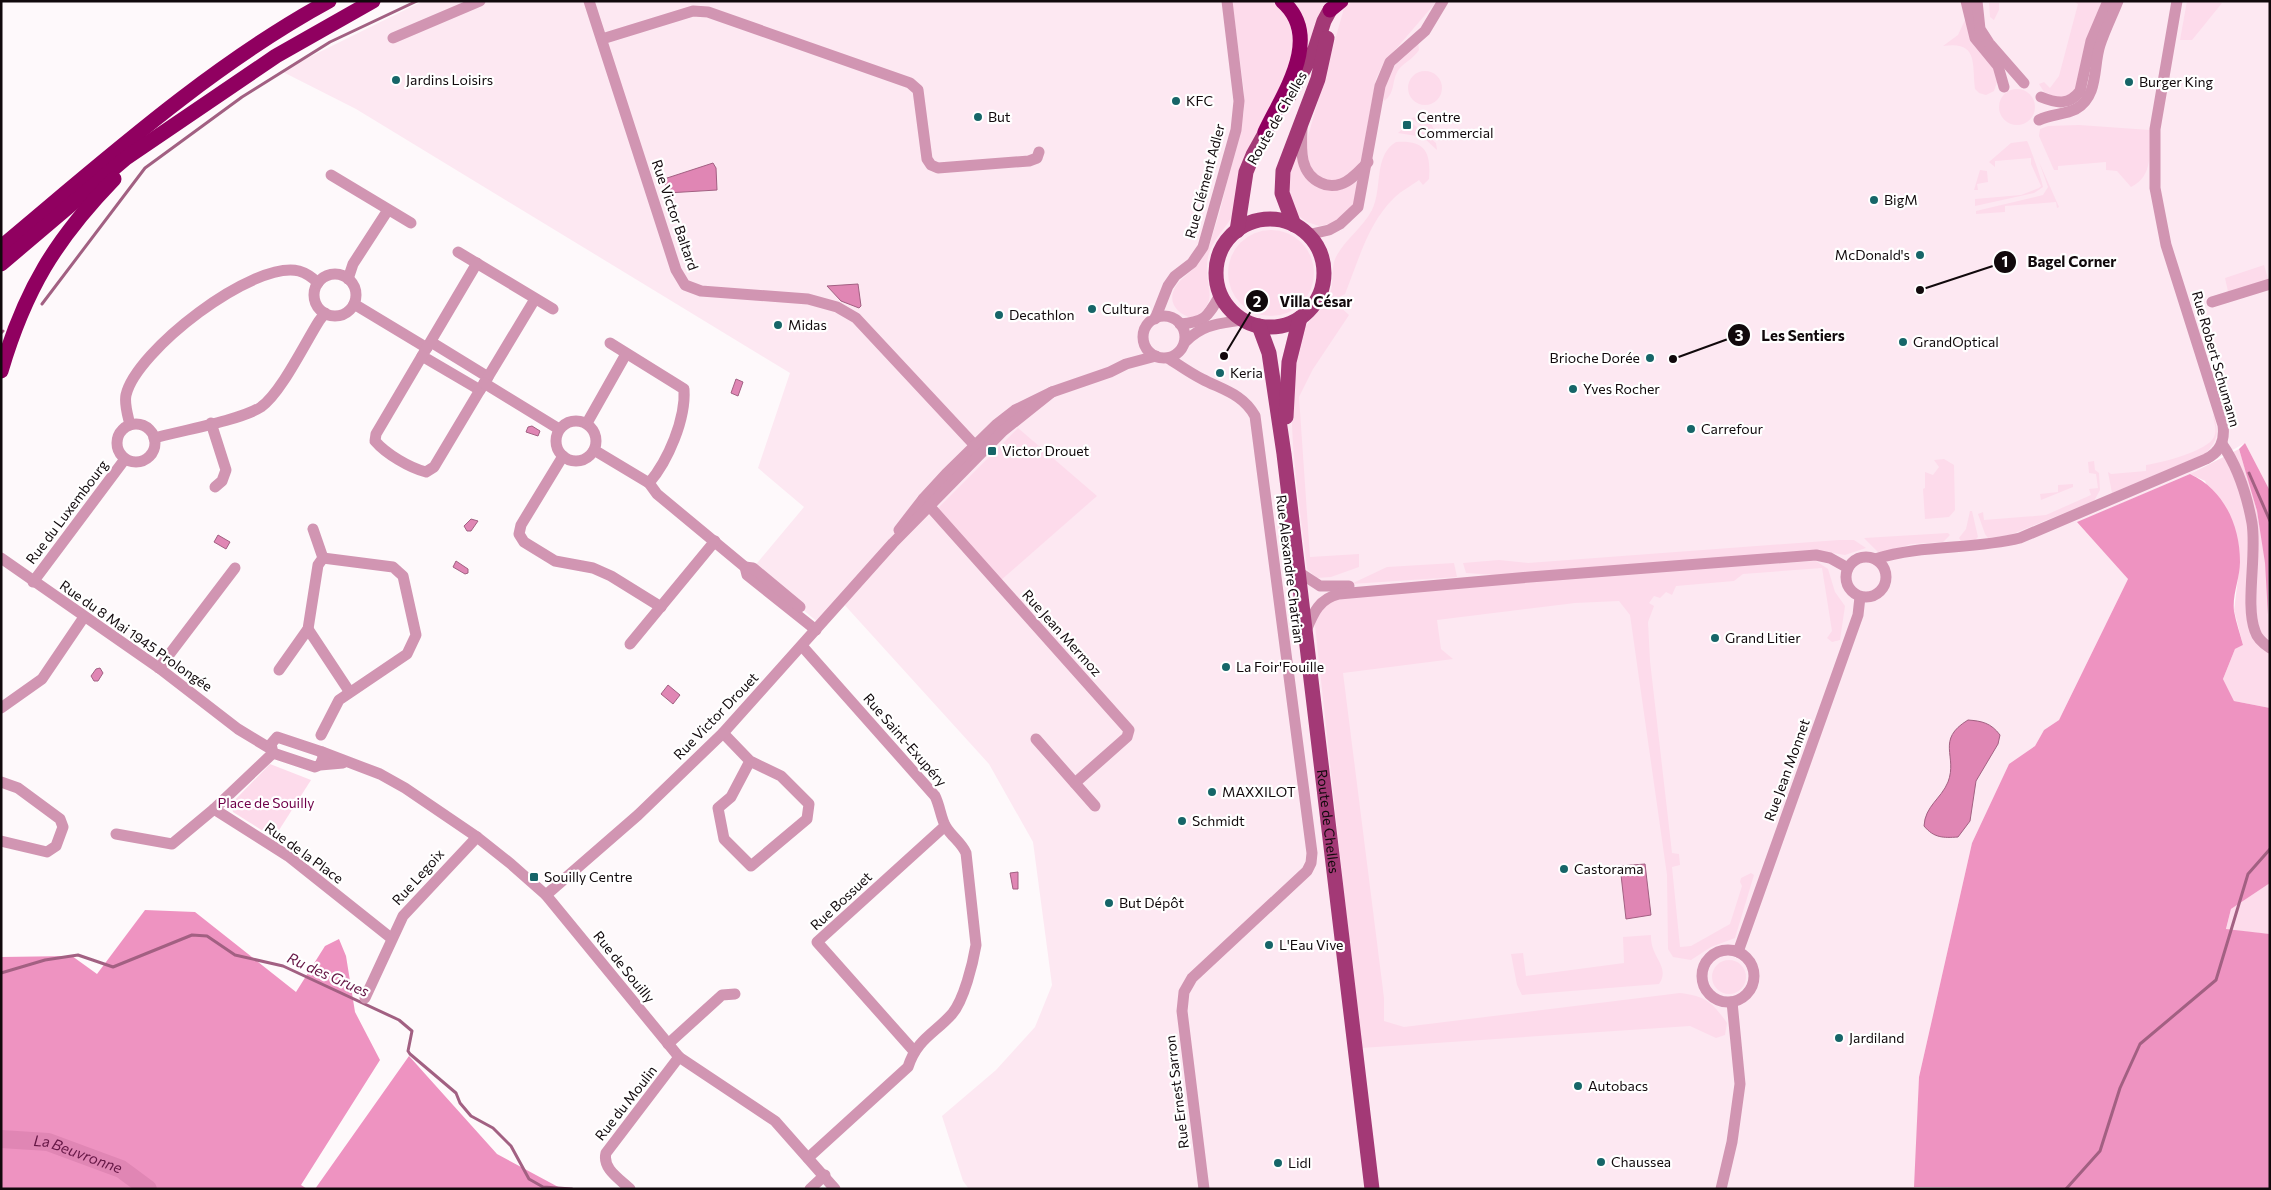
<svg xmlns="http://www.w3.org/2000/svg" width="2271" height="1190" font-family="Commissioner,sans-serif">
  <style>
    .built { fill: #fde8f2 }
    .green { fill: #fddbeb }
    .forest { fill: #ee93c1 }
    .water { fill: #e086b4; stroke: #a26082 }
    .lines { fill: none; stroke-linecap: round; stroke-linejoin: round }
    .stream { stroke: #a26082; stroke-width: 3 }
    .river { stroke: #e086b4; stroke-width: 18 }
    .minor { stroke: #d195b2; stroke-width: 11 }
    .major { stroke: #a33976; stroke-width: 15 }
    .highway { stroke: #900060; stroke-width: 15 }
    .poi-dot { fill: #166568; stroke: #fff; stroke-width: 2 }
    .labels { text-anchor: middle; stroke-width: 4.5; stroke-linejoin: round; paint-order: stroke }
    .poi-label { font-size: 14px; fill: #11090c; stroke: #fff; text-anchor: start }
    .street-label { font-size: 14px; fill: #11090c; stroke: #fff }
    .park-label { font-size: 14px; fill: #6f0049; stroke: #fff }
    .water-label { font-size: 15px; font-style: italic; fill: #661746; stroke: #fff }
    .leader { fill: none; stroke: #11090c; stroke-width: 2 }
    .callout-dot { fill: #11090c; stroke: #fff; stroke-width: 2 }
    .mark-label { font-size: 15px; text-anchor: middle; font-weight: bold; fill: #fff }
    .callout-label { font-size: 15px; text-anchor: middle; font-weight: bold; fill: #11090c; stroke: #fff; stroke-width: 4.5; stroke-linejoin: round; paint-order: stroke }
  </style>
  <rect width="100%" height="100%" fill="#fef9fb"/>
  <!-- built -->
  <polygon class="built" points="423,1 2270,1 2270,491 2245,443 2190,474 2078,522 2128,579 2059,720 2044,730 2035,746 2009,764 1972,843 1919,1077 1915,1187 1923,1189 969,1189 963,1181 942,1116 996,1070 1035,1027 1052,985 1033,842 989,764 841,601 820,624 753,568 804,507 758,468 790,373 356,109 281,71"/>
  <!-- green -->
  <g class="green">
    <path d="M 1232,1 L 1272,1 L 1287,16 L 1297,49 L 1232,217 C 1224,230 1211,242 1208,257 C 1202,286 1223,300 1193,318 C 1177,315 1166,301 1176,286 C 1181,278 1190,273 1196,266 C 1202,260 1205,253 1209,246 L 1220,211 L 1244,112 L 1244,91 Z"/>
    <polygon points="1287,1 1326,1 1310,56"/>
    <polygon points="1346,1 1437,1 1383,64 1376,79 1361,160 1355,170 1337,182 1322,180 1308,165 1305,147"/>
    <polygon points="2073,1 2103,1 2078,84 2071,94 2059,98 2044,92 2039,84 2044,82 2050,88 2059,76 2078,4"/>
    <polygon points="2187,1 2222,3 2192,40 2180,40"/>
    <polygon points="1989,3 1999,3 1999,10 1994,20 1990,17"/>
    <path d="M 1965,20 L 1996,68 L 1998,79 L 1994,91 L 1986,95 L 1979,93 L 1975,89 C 1972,62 1978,41 1943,46 L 1958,35 Z"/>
    <path d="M 1418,41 L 1419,50 C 1414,58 1405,62 1399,69 C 1391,80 1396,93 1384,101 C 1381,79 1402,54 1418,41 Z"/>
    <circle cx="1425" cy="88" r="17"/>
    <circle cx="2017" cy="107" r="18"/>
    <polygon points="1418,117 1432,125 1436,137 1411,118"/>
    <polygon points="1413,124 1436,143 1437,150 1423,137 1398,133 1405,127 1408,130"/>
    <path d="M 2079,125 L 2150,130 C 2149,152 2154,176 2131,187 L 2117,171 L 2106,170 L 2106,162 L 2058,166 L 2058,170 L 2054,170 L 2039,136 L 2040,129 L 2048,126 Z"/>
    <path d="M 2027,141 C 2029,144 2042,180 2043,187 L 2034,193 L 1975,206 L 1975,199 L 2021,195 L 2039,188 L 2041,186 L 2031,164 L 2031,158 L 1995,161 L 1995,167 L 1989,162 L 2011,143 Z"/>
    <path d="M 1396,142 C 1426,140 1431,153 1429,179 L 1423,185 L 1419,180 C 1411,186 1401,191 1394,198 C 1368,223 1358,262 1345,294 L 1337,298 L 1337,304 L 1349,315 L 1313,369 L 1299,397 L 1310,557 L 1359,554 L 1359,567 L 1331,577 L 1317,578 L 1307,569 C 1300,501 1279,397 1303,332 C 1307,320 1323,311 1329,296 C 1335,283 1330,266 1337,255 C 1346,239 1363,227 1372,210 C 1383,188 1373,156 1396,142 Z"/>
    <polygon points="1295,150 1314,184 1359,181 1355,200 1350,209 1340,218 1330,224 1319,226 1307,222 1299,216 1287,197 1287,168"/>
    <polygon points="2039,162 2059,207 2057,208 2056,202 2005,206 2005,212 1976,214 1976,211 2043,195 2048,187"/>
    <polygon points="1980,170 1987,171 1988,182 1977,184 1978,190 1974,190"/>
    <circle cx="1271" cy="273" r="43"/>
    <polygon points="2264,265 2269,282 2229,296 2225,278"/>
    <path d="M 2213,414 C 2219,431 2219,440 2205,454 L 2112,493 L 2108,472 L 2111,474 L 2146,471 L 2146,465 C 2161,463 2208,451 2214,437 C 2218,429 2213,421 2213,414 Z"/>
    <polygon points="1018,428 1097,496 1001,580 937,509"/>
    <path d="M 2239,449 C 2245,469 2252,490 2257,511 C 2271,577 2270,641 2270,708 L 2234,701 L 2223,679 L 2235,649 L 2243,645 L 2234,610 L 2240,562 L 2205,481 L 2190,474 Z"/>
    <polygon points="1944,459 1954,465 1955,510 1949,517 1925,519 1923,489 1925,488 1925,472 1933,475 1939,467 1934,460"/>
    <polygon points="2094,461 2095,470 2099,473 2100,490 2094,501 2010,535 1988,538 1985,534 1978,514 1983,512 1984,520 2046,515 2091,495 2089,489 2098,488 2096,474 2089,473 2088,462"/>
    <polygon points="2073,484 2073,487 2041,500 2040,494 2058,492 2058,485"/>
    <polygon points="1970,511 1972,511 1978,537 1975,540 1961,541 1959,538 1966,529"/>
    <polygon points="1948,533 1950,535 1943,542 1911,544 1887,552 1878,552 1864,538"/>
    <polygon points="1839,540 1854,540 1866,548 1845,555 1827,552 1496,575 1466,573 1463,563 1499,560 1528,563"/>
    <path d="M 1816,561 L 1828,569 L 1835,592 L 1845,606 L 1840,640 L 1832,642 L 1827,638 L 1832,631 L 1822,568 L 1743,574 L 1734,581 L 1676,586 L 1672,595 L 1666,592 L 1660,598 L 1654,596 L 1649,603 L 1654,606 L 1648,622 L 1650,661 L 1672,853 L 1679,854 L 1680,865 L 1672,867 L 1680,947 L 1691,946 L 1730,924 L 1742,886 L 1740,882 L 1741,878 L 1751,873 L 1754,875 L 1735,938 L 1711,947 L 1691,960 L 1673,957 L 1668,949 L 1667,875 L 1630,615 L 1619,601 L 1575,603 L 1437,620 L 1441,649 L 1453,659 L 1343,673 L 1384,998 L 1384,1021 L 1404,1027 L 1680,993 C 1706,996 1713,1003 1727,1023 L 1725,1035 L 1716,1038 L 1690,1026 L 1361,1048 L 1314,616 L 1333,597 L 1662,571 Z"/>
    <polygon points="1454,563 1457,577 1351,584 1387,567"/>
    <polygon points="270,764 311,780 274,838 233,812 231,804"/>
    <polygon points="2270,883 2270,934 2226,930 2231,909"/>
    <path d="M 1651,935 C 1650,958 1671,966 1659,984 L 1522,995 L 1517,985 L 1511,954 L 1523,953 L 1526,976 L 1624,963 L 1623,937 Z"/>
    <circle cx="1729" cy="977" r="17"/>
  </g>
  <!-- forest -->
  <g class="forest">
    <polygon points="2245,443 2270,491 2268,615 2265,563 2257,511 2239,449"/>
    <path d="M 2190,474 C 2224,490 2240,525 2240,562 C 2240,578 2232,595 2234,611 C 2236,622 2240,634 2243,645 L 2235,649 L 2223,679 L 2234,701 L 2270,708 L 2270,883 L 2231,909 L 2226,929 L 2270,934 L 2270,1189 L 1914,1187 L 1919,1077 L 1972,843 L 2009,764 L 2035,746 L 2044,730 L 2059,720 L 2128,579 L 2077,522 Z"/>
    <polygon points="145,910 195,912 296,992 325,946 339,939 346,956 355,1012 380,1060 301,1185 307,1189 1,1189 1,957 72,956 97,974"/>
    <polygon points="409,1056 497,1154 562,1189 315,1189"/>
  </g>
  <!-- water -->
  <g class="water">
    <polygon points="713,163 716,168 717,190 667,193 664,179"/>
    <polygon points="858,284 861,306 859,308 841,301 827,286"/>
    <polygon points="736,379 743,382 738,396 731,393"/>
    <polygon points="532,426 540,431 538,436 526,432 528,427"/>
    <polygon points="471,519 478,521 471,531 467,531 464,526"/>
    <polygon points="218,535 230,542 226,549 214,542"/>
    <polygon points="456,561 468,569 468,573 465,574 453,567"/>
    <polygon points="100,668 103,673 98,681 94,681 91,676 96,669"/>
    <polygon points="668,685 680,695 673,704 661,694"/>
    <path d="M 1968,720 C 1982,721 1991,723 2000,735 L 1998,744 L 1976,781 L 1970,821 L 1958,837 C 1943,838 1934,838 1924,826 C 1925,806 1941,799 1948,782 C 1958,756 1935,740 1968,720 Z"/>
    <polygon points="1645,864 1651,915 1626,919 1620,866"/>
    <polygon points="1018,872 1018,889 1013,889 1010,873"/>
  </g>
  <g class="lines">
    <!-- stream -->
    <g class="stream">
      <polyline points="42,304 145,168 242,97 330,42 417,1"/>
      <polyline points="1,333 3,331"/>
      <polyline points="2249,473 2270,521"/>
      <polyline points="1,973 45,960 78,955 113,967 192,935 207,936 235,955 283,966 399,1020 412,1031 408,1051 410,1054 456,1093 460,1103 471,1116 493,1128 511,1146 529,1179 543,1187 572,1189"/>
      <polyline points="2066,1189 2100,1151 2120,1088 2140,1044 2216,980 2248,874 2270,849"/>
    </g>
    <!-- river -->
    <path class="river" id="s1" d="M 1,1139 L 48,1142 L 121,1169 L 148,1189"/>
    <!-- minor -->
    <g class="minor">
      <polyline points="589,1 676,270 685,285 701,291 808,299 837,307 856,318 981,452"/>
      <polyline points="1966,1 1975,38 1998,66 2004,87"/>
      <polyline points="1977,1 1980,29 1989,43 2024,83"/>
      <polyline points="393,38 480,1"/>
      <polyline points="602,39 693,11 708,12 910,83 918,90 927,159 931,165 938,168 1029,161 1037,158 1039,152"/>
      <path d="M 2041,97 C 2056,103 2069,106 2080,91 L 2091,41 L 2108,1"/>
      <path d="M 2039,120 C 2051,114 2064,115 2076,109 C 2099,96 2093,66 2100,45 C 2105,30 2112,16 2118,1"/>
      <path d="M 1302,128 C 1301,149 1299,173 1321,183 C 1327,186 1335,186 1341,184 C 1351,181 1360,170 1368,162"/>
      <polyline points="331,175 411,223"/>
      <polyline points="1307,235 1329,230 1340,224 1358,207 1380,86 1390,62 1425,31 1443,1"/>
      <polyline points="458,252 553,309"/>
      <circle cx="335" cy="295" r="21"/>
      <polyline points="348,279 353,264 388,210"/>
      <polyline points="2212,302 2270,284"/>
      <polyline points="354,304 427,348"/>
      <circle cx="1164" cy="337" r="21"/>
      <polyline points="1155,319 1168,286 1175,276 1192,263 1203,247 1236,130 1239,101 1227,1"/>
      <path d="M 1180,324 C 1206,322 1208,316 1220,295"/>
      <polyline points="431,342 488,377 480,390 422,356 477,263"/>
      <path d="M 1185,342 C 1203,324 1218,324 1242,320"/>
      <path d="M 610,343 L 684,389 C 686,419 668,461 649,483"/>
      <path d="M 422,356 L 376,434 L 375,441 C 386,454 410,468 426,472 L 434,467 L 480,390"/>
      <path d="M 1168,358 C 1179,365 1190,373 1202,379 C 1223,390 1243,394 1255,416 L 1312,853 L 1311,863 L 1307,871 L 1192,978 L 1184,992 L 1182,1011 L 1204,1189"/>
      <polyline points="488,377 535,299"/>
      <polyline points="484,383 559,429"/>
      <circle cx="576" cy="441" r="20"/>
      <polyline points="211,423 226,470 222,481 215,487"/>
      <polyline points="587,423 626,354"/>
      <circle cx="136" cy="443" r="19"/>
      <path d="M 130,425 C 128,416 124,404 126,395 C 136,351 253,260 299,271 C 306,273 313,278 318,283"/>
      <path d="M 154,438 C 180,431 241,420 261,407 C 281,393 305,343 319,321 L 325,313"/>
      <path d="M 2222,444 C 2238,467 2247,496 2252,523 C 2257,555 2245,605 2255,631 C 2257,638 2264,644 2270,648"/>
      <polyline points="594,450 649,483 657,494 745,567 747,575 816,630"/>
      <polyline points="563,456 521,525 519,534 524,542 555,561 593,568 611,576 661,607"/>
      <polyline points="923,499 1129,730 1127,737 1075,783"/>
      <polyline points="313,529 323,558"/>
      <polyline points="899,530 923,499 946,474 997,424 1015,410 1052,392 1110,372 1126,364 1156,356"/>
      <circle cx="1866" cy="577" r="20"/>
      <polyline points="1,558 159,668 238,729 271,749"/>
      <path d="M 1875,559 C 1923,544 1972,550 2020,538 L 2206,459 C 2220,452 2225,441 2223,425 L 2166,245 L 2155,188 L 2155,129 L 2177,1"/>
      <polyline points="745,567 753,568 800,607"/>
      <polyline points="1297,571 1320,586 1349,586"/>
      <polyline points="33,582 125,459"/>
      <polyline points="308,629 349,691"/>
      <path d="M 1305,633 C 1313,614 1318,599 1339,594 L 1530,577 L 1816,555 L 1830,558 L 1848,568"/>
      <polyline points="630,644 715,541"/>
      <path d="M 802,646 L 935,796 C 940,806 941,819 946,827 C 952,837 961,842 966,853 L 976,945 C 973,963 964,1000 952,1014 C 934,1034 917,1039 908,1067 L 808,1158"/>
      <polyline points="159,668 235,568"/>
      <polyline points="279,670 308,629 318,565 323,558 393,567 403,576 416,635 407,654 339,700 321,735"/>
      <polyline points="1,708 42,679 84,617"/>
      <polyline points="723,733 750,761 781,776 809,804 807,819 751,866 724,839 718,808 731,797 750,761"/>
      <polyline points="1036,739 1095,806"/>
      <polyline points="322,752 380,774 405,788 477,837 511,864 546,895 679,1057 775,1121 835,1189"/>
      <polyline points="320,765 323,758 322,752 277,737 271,744 273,753 315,767 320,765 343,763"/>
      <polyline points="1,782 18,788 60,819 63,827 56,846 47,852 1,841"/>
      <polyline points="214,809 288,856 391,938"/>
      <polyline points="116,834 172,844 214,809 273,753"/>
      <polyline points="546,895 638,815 723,733 893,543 1003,431 1052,392"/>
      <circle cx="1728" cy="976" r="26"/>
      <polyline points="1738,952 1858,615 1860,597"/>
      <polyline points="365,998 403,916 477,837"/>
      <polyline points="668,1044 722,995 735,994"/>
      <polyline points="913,1050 817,942 945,826"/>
      <path d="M 630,1189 C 620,1179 602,1169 606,1153 L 679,1057"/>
      <polyline points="810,1189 825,1175"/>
      <polyline points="1721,1189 1732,1142 1740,1084 1732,1002"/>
    </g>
    <!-- major -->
    <g class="major">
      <polyline points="1288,98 1315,49 1324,21 1330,10"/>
      <circle cx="1270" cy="273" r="54"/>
      <polyline points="1294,225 1282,193 1283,171 1318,79 1327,38"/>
      <polyline points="1237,231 1246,172 1253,155 1272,121"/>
      <path id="s2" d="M 1259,326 L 1269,353 L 1284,454 L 1372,1189"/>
      <polyline points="1286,417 1289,362 1300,318"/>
    </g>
    <!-- highway -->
    <g class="highway">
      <polyline points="1330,10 1341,1"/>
      <path d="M 1265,132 C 1283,94 1324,37 1282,1"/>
      <path d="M 1,247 C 104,161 211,65 329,1"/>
      <polyline points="1,264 126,158 276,56 373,1"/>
      <path d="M 1,371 C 25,290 55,240 114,179"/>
    </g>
  </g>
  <!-- markers -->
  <g class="poi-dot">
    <circle cx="396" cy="80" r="5"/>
    <circle cx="2129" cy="82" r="5"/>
    <circle cx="1176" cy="101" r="5"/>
    <circle cx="978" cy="117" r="5"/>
    <rect x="1402" y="120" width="10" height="10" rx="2.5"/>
    <circle cx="1874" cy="200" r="5"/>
    <circle cx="1920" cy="255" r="5"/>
    <circle cx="1092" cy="309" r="5"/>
    <circle cx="999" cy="315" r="5"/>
    <circle cx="778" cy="325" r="5"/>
    <circle cx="1903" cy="342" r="5"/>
    <circle cx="1650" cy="358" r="5"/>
    <circle cx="1220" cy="373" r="5"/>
    <circle cx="1573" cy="389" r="5"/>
    <circle cx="1691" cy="429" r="5"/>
    <rect x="987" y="446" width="10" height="10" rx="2.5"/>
    <circle cx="1715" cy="638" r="5"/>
    <circle cx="1226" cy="667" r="5"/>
    <circle cx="1212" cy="792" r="5"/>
    <circle cx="1182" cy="821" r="5"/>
    <circle cx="1564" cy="869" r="5"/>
    <rect x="529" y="872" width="10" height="10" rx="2.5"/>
    <circle cx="1109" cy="903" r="5"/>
    <circle cx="1269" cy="945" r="5"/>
    <circle cx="1839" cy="1038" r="5"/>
    <circle cx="1578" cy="1086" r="5"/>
    <circle cx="1601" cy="1162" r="5"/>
    <circle cx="1278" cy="1163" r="5"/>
  </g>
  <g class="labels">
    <!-- poi labels -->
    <g class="poi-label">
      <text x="406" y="85">Jardins Loisirs</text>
      <text x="2139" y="87">Burger King</text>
      <text x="1186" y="106">KFC</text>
      <text x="988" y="122">But</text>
      <text x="1417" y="122">Centre<tspan x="1417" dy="16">Commercial</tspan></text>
      <text x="1884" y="205">BigM</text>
      <text x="1910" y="260" text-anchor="end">McDonald's</text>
      <text x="1102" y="314">Cultura</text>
      <text x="1009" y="320">Decathlon</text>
      <text x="788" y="330">Midas</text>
      <text x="1913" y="347">GrandOptical</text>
      <text x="1640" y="363" text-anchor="end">Brioche Dorée</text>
      <text x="1230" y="378">Keria</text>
      <text x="1583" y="394">Yves Rocher</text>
      <text x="1701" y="434">Carrefour</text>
      <text x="1002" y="456">Victor Drouet</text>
      <text x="1725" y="643">Grand Litier</text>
      <text x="1236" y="672">La Foir'Fouille</text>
      <text x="1222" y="797">MAXXILOT</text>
      <text x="1192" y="826">Schmidt</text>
      <text x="1574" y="874">Castorama</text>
      <text x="544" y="882">Souilly Centre</text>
      <text x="1119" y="908">But Dépôt</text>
      <text x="1279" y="950">L'Eau Vive</text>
      <text x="1849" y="1043">Jardiland</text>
      <text x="1588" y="1091">Autobacs</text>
      <text x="1611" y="1167">Chaussea</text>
      <text x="1288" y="1168">Lidl</text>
    </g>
    <!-- street labels -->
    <g class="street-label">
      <text transform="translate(1277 118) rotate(-60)" y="5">Route de Chelles</text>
      <text transform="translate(1205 181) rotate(-75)" y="5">Rue Clément Adler</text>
      <text transform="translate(675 215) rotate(71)" y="5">Rue Victor Baltard</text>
      <text transform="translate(2216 359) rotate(74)" y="5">Rue Robert Schumann</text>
      <text transform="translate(67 512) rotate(-53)" y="5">Rue du Luxembourg</text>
      <text transform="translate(1290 569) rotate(83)" y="5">Rue Alexandre Chatrian</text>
      <text transform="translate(1062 633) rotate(48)" y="5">Rue Jean Mermoz</text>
      <text transform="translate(136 636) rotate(35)" y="5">Rue du 8 Mai 1945 Prolongée</text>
      <text transform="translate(716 716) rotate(-46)" y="5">Rue Victor Drouet</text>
      <text transform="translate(905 740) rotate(49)" y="5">Rue Saint-Exupéry</text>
      <text transform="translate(1787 770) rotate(-70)" y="5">Rue Jean Monnet</text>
      <text dy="5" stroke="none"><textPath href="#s2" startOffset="501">Route de Chelles</textPath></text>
      <text transform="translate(304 853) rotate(36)" y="5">Rue de la Place</text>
      <text transform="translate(418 877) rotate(-48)" y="5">Rue Legoix</text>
      <text transform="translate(841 901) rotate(-43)" y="5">Rue Bossuet</text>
      <text transform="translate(624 967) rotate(51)" y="5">Rue de Souilly</text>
      <text transform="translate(1177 1092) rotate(-97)" y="5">Rue Ernest Sarron</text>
      <text transform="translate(626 1103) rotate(-52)" y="5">Rue du Moulin</text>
    </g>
    <!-- park labels -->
    <g class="park-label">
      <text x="266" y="808">Place de Souilly</text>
    </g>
    <!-- water labels -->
    <g class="water-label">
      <text transform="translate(328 975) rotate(24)" y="5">Ru des Grues</text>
      <text dy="5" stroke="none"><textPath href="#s1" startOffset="79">La Beuvronne</textPath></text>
    </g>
  </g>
  <!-- callouts -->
  <path class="leader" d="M1920 290L2005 262M1224 356L1257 301M1673 359L1739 335"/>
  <g class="callout-dot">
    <circle cx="1920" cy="290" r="5"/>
    <circle cx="1224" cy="356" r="5"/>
    <circle cx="1673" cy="359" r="5"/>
    <circle cx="2005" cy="262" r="12"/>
    <circle cx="1257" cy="301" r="12"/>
    <circle cx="1739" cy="335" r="12"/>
  </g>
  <g class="mark-label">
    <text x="2005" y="267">1</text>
    <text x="1257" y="307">2</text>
    <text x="1739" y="341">3</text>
  </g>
  <g class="callout-label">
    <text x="2072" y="267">Bagel Corner</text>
    <text x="1316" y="307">Villa César</text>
    <text x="1803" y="341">Les Sentiers</text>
  </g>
  <!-- border -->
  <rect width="2271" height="1190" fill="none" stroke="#11090c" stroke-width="5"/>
</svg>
